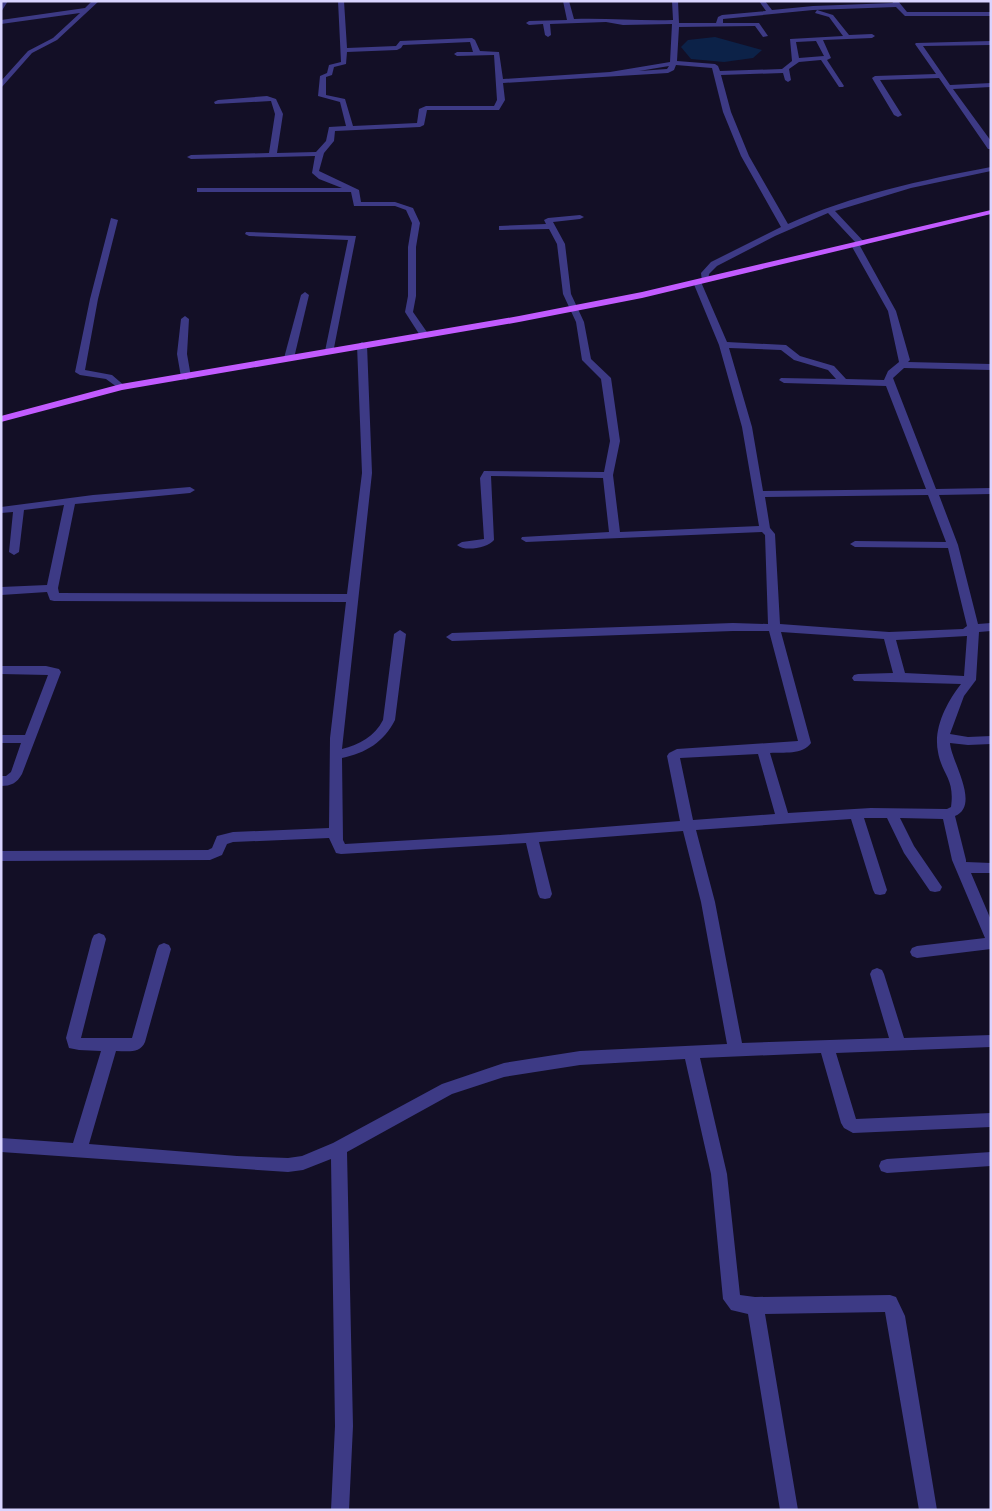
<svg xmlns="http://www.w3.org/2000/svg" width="992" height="1511" font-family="Roboto,sans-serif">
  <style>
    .water { fill: #0c2248 }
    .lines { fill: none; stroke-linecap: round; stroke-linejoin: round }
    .minor { fill: #3d3a85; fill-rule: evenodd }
    .major { fill: #c25bff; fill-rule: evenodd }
  </style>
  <rect width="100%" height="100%" fill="#130f26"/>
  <!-- water -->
  <polygon class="water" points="715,37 762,50 753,58 724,62 691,59 681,47 688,40"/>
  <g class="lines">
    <!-- minor -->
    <g class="minor">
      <polygon points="2,1 8,1 1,12 1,2"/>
      <polygon points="92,1 99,1 57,40 32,53 1,88 1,81 28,51 53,38 80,13 1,24 1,20 85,8"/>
      <path d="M 338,1 L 344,1 L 347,48 L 396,46 L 400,41 L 472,38 L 475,40 L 480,51 L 499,52 L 503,79 L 610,72 L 670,62 L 672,24 L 623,25 L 606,22 L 550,24 L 551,35 L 548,37 L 545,35 L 543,24 L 529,25 L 526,23 L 529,21 L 567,20 L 563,1 L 569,1 L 574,19 C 607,18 640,21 673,20 L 672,1 L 678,1 L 679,23 L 716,23 L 718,17 L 722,15 L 766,11 L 759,1 L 765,1 L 772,10 L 813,6 L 893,3 L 892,1 L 898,1 L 907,12 L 991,12 L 991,16 L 905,16 L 896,7 L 813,10 L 723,19 L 723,23 L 759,23 L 768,36 L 763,37 L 755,26 L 679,27 L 677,61 L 715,64 L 718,66 L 720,71 L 782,69 L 792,61 L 790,39 L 843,36 L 829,17 L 815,13 L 817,10 L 833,15 L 849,35 L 872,34 L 875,36 L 872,38 L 823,40 L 831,58 L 827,60 L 844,86 L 843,87 L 839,87 L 821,60 L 799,62 L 789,69 L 791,80 L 788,82 L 785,80 L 783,73 L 721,75 L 731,112 L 749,156 L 788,224 C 852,195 922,180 991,167 L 991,171 L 911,188 L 835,211 L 866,244 L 860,246 L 896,311 L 910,360 L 908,362 L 991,364 L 991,370 L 904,368 L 893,378 L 936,489 L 991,488 L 991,494 L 939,495 L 958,545 L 978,624 L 991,623 L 991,631 L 979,632 L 976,680 L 964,696 L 950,734 L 968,737 L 991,736 L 991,744 L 968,745 L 950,743 C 951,761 981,805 955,816 L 966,860 L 966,862 L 991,863 L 991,873 L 971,873 L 991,920 L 991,949 L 917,958 L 912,956 L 910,952 L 912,948 L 917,946 L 985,938 L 952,860 L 943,819 L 900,818 L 914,846 L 942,887 L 940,891 L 935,892 L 930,891 L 904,853 L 887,818 L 864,818 L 887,890 L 885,894 L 880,895 L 875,894 L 873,890 L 851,819 L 696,830 L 715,902 L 742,1043 L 889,1038 L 870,974 L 872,970 L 877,968 L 882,970 L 884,974 L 904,1038 L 991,1035 L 991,1047 L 836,1053 L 856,1119 L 991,1113 L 991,1127 L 853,1133 L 844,1128 L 841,1123 L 821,1053 L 700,1058 L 727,1174 L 740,1295 L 755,1297 L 890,1295 L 896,1297 L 905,1316 L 937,1510 L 919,1510 L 885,1312 L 765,1314 L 798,1510 L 780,1510 L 748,1314 L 731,1310 L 723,1299 L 711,1174 L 685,1059 L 580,1065 L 504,1077 L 452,1094 L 347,1152 L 353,1426 L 349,1510 L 331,1510 L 335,1426 L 331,1159 L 303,1170 L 288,1172 L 1,1152 L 1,1138 L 73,1143 L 101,1051 L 79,1050 L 69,1048 L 66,1038 L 92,939 L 94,935 L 99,933 L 104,935 L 106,939 L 81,1038 L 132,1038 L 157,949 L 159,945 L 164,943 L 169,945 L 171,949 L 145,1042 C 140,1054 127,1051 116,1051 L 89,1144 L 237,1156 L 288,1158 L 302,1156 L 333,1143 L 442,1084 L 504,1063 L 580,1051 L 727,1044 L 701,902 L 683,831 L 539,842 L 552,894 L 550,898 L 545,899 L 540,898 L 538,894 L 526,843 L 341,854 L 336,853 L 329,838 L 233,842 L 227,844 L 222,855 L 210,860 L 1,861 L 1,851 L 208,850 L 212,848 L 217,836 L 233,832 L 329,828 L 330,738 L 346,602 L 54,601 L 50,600 L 47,592 L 1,595 L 1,587 L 47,585 L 64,505 L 24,510 L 19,552 L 14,555 L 9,552 L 13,512 L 1,513 L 1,507 L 93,495 L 190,487 L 195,490 L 190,493 L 75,504 L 58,588 L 59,593 L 347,594 L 362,473 L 357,345 L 362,342 L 367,345 L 372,473 L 342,749 C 359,745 375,736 383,720 L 394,634 L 400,630 L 406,634 L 395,720 C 384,742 366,753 342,758 L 343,840 L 345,844 L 500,835 L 680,821 L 667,756 L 669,753 L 677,749 L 798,741 L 769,631 L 733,631 L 452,641 L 446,637 L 452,633 L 733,623 L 768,624 L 765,535 L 762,532 L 526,542 L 521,539 L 522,537 L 609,532 L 603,478 L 491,476 L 494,540 C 488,548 464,552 457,545 L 462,542 L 484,539 L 480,478 L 484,471 L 604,472 L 610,441 L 601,379 L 582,360 L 576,322 L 563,294 L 557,244 L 549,229 L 502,230 L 499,230 L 499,226 L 546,224 L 544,220 L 548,218 L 580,215 L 584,217 L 580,219 L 553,222 L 565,244 L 571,294 L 584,322 L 591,359 L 611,378 L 620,441 L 613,475 L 620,532 L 759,526 L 742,427 L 719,345 L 693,282 L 694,280 L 701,282 L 727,342 L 786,345 L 800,356 L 834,366 L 846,379 L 884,380 L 888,371 L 899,362 L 888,311 L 851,245 L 856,243 L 828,213 L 775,236 L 717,266 L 709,274 L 708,282 L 702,282 L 701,273 L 711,262 L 781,227 L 741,156 L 723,112 L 712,68 L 676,65 L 674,70 L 668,73 L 503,83 L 505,100 L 499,110 L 427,110 L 424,125 L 420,127 L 335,131 L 334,141 L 324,153 L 319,171 L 359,190 L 361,202 L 395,202 L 413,208 L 420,223 L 416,247 L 416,296 L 413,312 L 429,335 L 421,337 L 405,312 L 408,296 L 408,247 L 412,223 L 406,210 L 395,206 L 354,206 L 351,192 L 197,192 L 197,188 L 342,188 L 319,179 L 312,173 L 315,156 L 191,159 L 187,157 L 191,155 L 269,153 L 275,114 L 271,101 L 215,104 L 214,102 L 218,100 L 267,96 L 276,99 L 283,114 L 277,153 L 316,152 L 326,141 L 329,127 L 346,126 L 340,102 L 318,96 L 320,76 L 327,73 L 329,65 L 341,62 ZM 816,41 L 824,56 L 799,58 L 796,42 ZM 470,42 L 473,52 L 457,52 L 454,54 L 457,56 L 494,55 L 497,100 L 494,106 L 426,106 L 419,109 L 417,123 L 353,126 L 345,99 L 326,95 L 326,77 L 332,75 L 334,67 L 346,64 L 347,52 L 397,50 L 401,48 L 403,45 ZM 669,66 L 667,69 L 639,71 ZM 729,348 L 781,350 L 794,360 L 828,370 L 836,379 L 781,378 L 779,380 L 784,383 L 886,386 L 926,489 L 763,491 L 752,427 ZM 928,495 L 946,542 L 855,541 L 850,544 L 855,547 L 948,548 L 967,626 L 963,629 L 889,632 L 780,624 L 775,534 L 770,528 L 765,497 ZM 781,632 L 884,639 L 893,673 L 858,674 L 854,675 L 852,678 L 854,681 L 961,684 C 947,702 933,728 938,752 C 942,775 955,778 951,807 L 947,809 L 871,808 L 788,813 L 770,753 C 783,752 803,755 811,743 ZM 967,636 L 964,676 L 905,673 L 896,640 ZM 758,754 L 775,814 L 693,820 L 680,758 Z"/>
      <polygon points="991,41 991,45 923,46 950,85 991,83 991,87 953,89 991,141 991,149 988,149 939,78 880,80 902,115 898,117 894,115 872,78 875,76 936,74 915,44 916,43"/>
      <polygon points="111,218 118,220 98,299 85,370 112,375 126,387 121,390 106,379 80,375 75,372 90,299"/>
      <polygon points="246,232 356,236 333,353 325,351 348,240 249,236 245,234"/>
      <polygon points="305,292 309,295 294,358 292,360 286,360 284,358 301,295"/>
      <polygon points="185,316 189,319 187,354 191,377 186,380 181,377 177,354 181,319"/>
      <path d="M 1,666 L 46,666 L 59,669 L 61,672 L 22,774 C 17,783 11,786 1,786 L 1,776 L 6,776 L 11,772 L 21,743 L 1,743 L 1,735 L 25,735 L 48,675 L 1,674 Z"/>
      <polygon points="991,1152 991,1166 887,1173 881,1171 879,1166 881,1161 887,1159"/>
    </g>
    <!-- major -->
    <polygon class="major" points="991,210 991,214 642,298 519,322 122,390 1,422 1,416 121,384 519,316 642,292"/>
  </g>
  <!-- border -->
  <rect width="992" height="1511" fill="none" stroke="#d9d4ff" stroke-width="5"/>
</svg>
